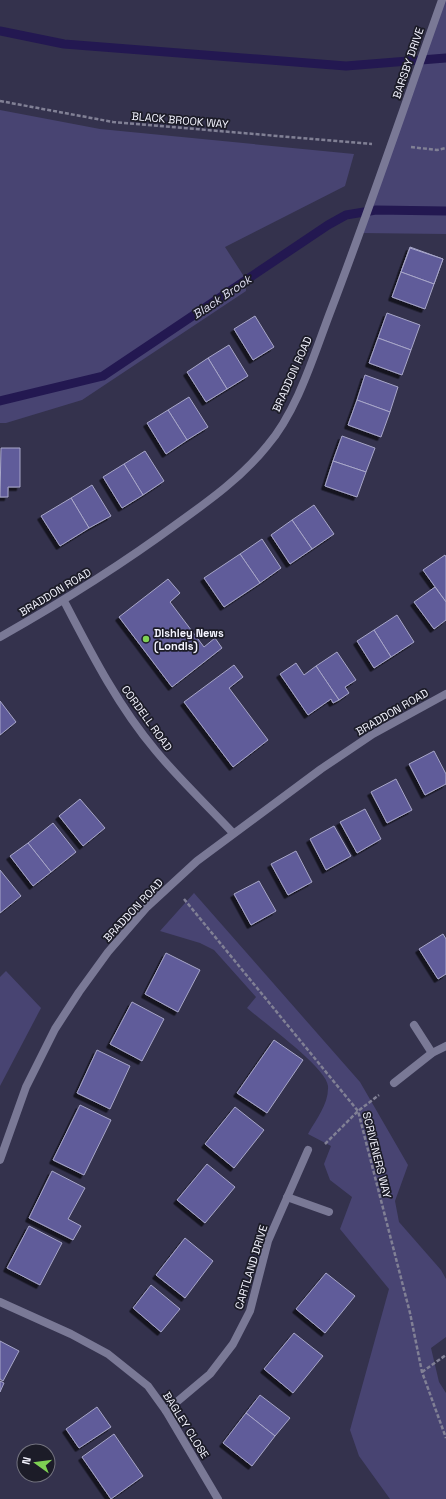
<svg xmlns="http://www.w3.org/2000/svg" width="446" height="1499" font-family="'Space Grotesk',sans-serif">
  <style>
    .green { fill: #484472 }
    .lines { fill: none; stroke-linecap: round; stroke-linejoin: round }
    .stream { stroke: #231851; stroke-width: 9 }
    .building { fill: #605b9a; stroke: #a8a7c9; filter: url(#shadow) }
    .path { stroke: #818095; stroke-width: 2.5; stroke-dasharray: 4 2; stroke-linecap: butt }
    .street { stroke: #7a7996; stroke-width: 8 }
    .poi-dot { fill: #7ed153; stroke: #1c1c28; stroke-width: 1.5 }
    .labels { text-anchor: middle; stroke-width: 3.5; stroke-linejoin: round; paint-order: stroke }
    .street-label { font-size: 11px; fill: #f4f4ff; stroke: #1c1c28 }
    .poi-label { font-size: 11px; font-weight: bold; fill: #f4f4ff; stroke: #1c1c28; text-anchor: start }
    .water-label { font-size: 12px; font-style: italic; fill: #dddcef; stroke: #1c1c28 }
  </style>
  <defs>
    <filter id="shadow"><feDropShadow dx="-3.5" dy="3.5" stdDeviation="0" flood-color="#0009"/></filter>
  </defs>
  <rect width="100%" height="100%" fill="#34324d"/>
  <!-- green -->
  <g class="green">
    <polygon points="442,0 446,0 446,234 360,233"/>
    <polygon points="0,110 100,129 354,154 345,186 225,247 245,278 246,291 82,400 6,423 0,423"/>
    <path d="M 194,893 L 360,1082 L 408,1165 L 395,1201 L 399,1222 L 441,1270 L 446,1279 L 446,1337 L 431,1348 L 439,1382 L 446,1393 L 446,1499 L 390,1499 L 359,1456 L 350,1430 L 389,1289 L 340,1229 L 352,1197 L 330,1180 L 324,1164 L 331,1146 L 308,1134 C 316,1119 329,1104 328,1086 C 327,1068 263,1022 247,1008 L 256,997 L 214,950 L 200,943 L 160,931 Z"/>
    <polygon points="6,971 41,1008 0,1086 0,977"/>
  </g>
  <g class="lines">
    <!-- stream -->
    <g class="stream">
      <polyline points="0,31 64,44 346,66 446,58"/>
      <polyline points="0,401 103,376 328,225 346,215 376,210 446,211"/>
    </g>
  </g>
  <!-- building -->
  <g class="building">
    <polygon points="410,247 443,259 434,284 401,272"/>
    <polygon points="410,248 443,259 434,284 401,272"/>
    <polygon points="401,272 434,284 425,309 392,297"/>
    <polygon points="387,313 420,325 411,350 378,338"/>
    <polygon points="255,316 274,347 253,360 234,329"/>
    <polygon points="378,338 411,350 402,375 369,363"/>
    <polygon points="229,345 248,376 227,389 208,358"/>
    <polygon points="208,358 227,389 206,402 187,372"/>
    <polygon points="365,375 398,387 390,412 357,400"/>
    <polygon points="189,397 208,427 187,440 168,410"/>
    <polygon points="357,400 390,412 381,437 348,425"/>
    <polygon points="168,410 187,440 166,454 147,423"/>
    <polygon points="342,436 375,448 366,472 333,461"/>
    <polygon points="1,448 20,448 20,487 8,487 8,497 0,497"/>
    <polygon points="145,451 164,481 143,495 124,464"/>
    <polygon points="333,461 366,472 357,497 325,486"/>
    <polygon points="124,464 143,495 122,508 103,477"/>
    <polygon points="92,485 111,516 89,528 71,498"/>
    <polygon points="71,498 89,528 60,546 41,516"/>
    <polygon points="314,505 334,534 312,549 292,520"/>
    <polygon points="292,520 312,549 290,564 271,535"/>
    <polygon points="262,539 281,568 260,583 240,554"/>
    <polygon points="240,554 260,583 224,607 204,578"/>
    <polygon points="445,555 446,557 446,602 423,570"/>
    <polygon points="168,579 180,593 170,602 204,647 215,638 222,648 172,687 119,617"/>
    <polygon points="435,587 446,602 446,620 434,629 414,602"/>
    <polygon points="397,615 414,642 391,657 374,630"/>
    <polygon points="374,630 391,657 374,668 357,641"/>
    <polygon points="337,652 356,680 345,687 349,693 339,700 316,666"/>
    <polygon points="296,663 304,675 316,666 339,700 333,703 331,699 308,715 280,674"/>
    <polygon points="234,665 243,677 229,688 268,740 233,767 184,702"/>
    <polygon points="0,701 16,722 0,735"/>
    <polygon points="434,751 446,774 446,784 425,795 409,764"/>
    <polygon points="396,779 412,810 387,823 371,792"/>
    <polygon points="80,799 105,828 83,846 59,816"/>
    <polygon points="365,809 381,839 357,853 340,822"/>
    <polygon points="53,823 76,852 51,872 28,843"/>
    <polygon points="334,826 351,856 326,870 310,839"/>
    <polygon points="28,843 51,872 33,886 10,856"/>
    <polygon points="296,851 312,882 288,895 271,864"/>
    <polygon points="0,870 21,896 0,913"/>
    <polygon points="259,881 276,911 251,925 234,894"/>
    <polygon points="443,934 446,939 446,974 438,979 419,949"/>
    <polygon points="166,953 200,970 178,1012 145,994"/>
    <polygon points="132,1002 164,1019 142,1061 110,1044"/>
    <polygon points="274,1040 303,1060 267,1113 237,1093"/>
    <polygon points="97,1050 130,1066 110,1109 77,1093"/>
    <polygon points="80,1105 111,1120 84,1175 53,1160"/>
    <polygon points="235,1107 264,1130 234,1168 205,1144"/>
    <polygon points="207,1164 235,1187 205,1223 177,1200"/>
    <polygon points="52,1171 85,1188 68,1219 81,1226 73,1240 29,1218"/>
    <polygon points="29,1226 62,1243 40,1285 7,1268"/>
    <polygon points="185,1238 213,1261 185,1298 156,1275"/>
    <polygon points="326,1273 355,1296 325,1333 296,1309"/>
    <polygon points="151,1285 180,1309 161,1332 133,1308"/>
    <polygon points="294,1333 323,1356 293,1393 264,1369"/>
    <polygon points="0,1341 19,1351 3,1381 0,1379"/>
    <polygon points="0,1381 4,1383 0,1392"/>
    <polygon points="260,1395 290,1418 275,1436 246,1413"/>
    <polygon points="97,1407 111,1427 79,1448 66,1429"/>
    <polygon points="246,1413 275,1436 252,1466 223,1443"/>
    <polygon points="114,1434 143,1476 111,1499 82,1457"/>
  </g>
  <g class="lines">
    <!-- path -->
    <g class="path">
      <polyline points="0,101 113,122 372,144"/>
      <polyline points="411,147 437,150 446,148"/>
      <polyline points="184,899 358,1111 410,1313 422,1372 446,1438"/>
      <polyline points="325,1144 358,1111 379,1095"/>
      <polyline points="422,1372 446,1355"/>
    </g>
    <!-- street -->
    <g class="street">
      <path d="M 64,601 C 91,653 118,706 156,751 C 180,780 208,806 233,833"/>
      <path d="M 0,637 C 62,602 121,565 178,523 C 210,500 242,477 267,446 C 298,410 314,354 331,310 C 370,208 405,104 442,0"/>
      <polyline points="414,1025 432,1053"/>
      <polyline points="394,1083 432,1053 446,1046"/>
      <polyline points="0,1160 26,1087 55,1029 79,992 108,952 147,907 197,861 321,769 373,734 446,694"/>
      <polyline points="287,1197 329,1212"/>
      <polyline points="0,1302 71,1334 108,1354 148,1386 166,1411 218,1499"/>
      <polyline points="166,1411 210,1374 233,1344 250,1311 268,1241 308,1150"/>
    </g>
  </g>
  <!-- markers -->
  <circle class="poi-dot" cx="146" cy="639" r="4"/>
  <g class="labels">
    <!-- street labels -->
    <g class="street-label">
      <text transform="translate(408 63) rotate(-71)" y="4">BARSBY DRIVE</text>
      <text transform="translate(180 120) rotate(5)" y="4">BLACK BROOK WAY</text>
      <text transform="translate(292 374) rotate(-66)" y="4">BRADDON ROAD</text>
      <text transform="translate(55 592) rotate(-31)" y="4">BRADDON ROAD</text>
      <text transform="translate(392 712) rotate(-30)" y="4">BRADDON ROAD</text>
      <text transform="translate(147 718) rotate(54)" y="4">CORDELL ROAD</text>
      <text transform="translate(133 910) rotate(-47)" y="4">BRADDON ROAD</text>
      <text transform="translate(377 1155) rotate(76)" y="4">SCRIVENERS WAY</text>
      <text transform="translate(251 1267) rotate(-73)" y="4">CARTLAND DRIVE</text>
      <text transform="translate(186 1425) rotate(58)" y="4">BAGLEY CLOSE</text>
    </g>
    <!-- poi labels -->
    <g class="poi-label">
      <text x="154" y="637">Dishley News<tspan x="154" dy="13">(Londis)</tspan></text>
    </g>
    <!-- water labels -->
    <g class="water-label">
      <text transform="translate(222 297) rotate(-34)" y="4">Black Brook</text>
    </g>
  </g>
  <!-- north arrow -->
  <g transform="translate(36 1463) rotate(284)"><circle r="19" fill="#1c1c28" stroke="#72727e"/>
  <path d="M0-3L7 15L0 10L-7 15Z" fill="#7ed153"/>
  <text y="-6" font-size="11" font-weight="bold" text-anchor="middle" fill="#f4f4ff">N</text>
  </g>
</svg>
